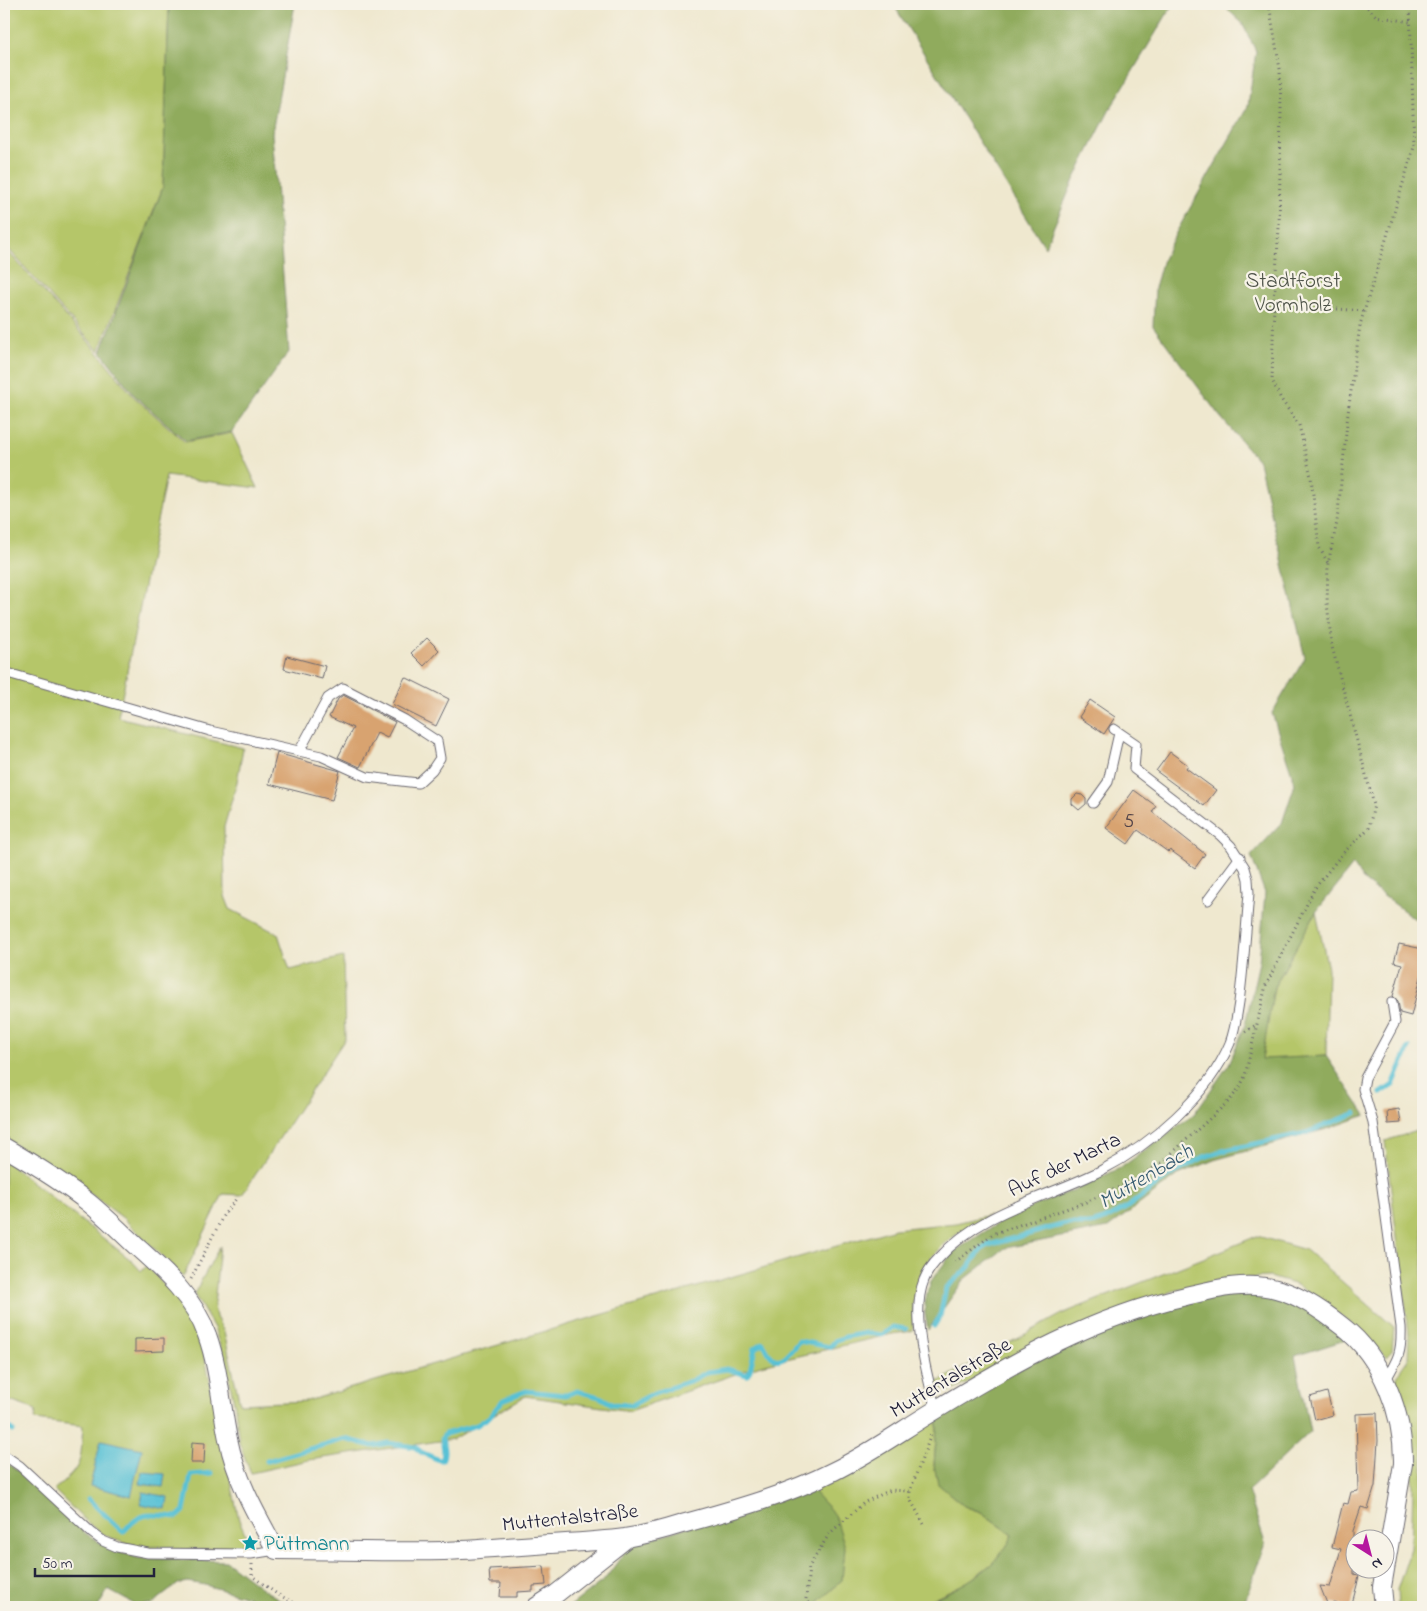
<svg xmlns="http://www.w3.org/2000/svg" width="1427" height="1611" font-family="'Indie Flower',sans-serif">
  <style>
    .green { fill: #b5c669; stroke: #6c7452 }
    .forest { fill: #90ab5d; stroke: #59664c }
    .water { fill: #58c1d5; stroke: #3d7288 }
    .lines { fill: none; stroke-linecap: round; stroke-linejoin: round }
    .stream { stroke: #58c1d5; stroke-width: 5 }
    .building { fill: #d8a36f }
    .lane-casing { stroke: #6a676f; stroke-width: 11 }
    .street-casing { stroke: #6a676f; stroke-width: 20 }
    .path { stroke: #6a676f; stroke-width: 3; stroke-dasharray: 1 4; stroke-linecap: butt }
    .lane { stroke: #fff; stroke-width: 9 }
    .street { stroke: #fff; stroke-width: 18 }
    .labels { text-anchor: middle; stroke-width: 4.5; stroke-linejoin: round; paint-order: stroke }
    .number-label { font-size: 19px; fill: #504248 }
    .park-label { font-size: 21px; fill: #4e5349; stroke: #f7f3e8 }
    .street-label { font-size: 21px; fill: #22223b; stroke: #f7f3e8 }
    .culture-label { font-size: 21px; fill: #0d838f; stroke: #f7f3e8; text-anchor: start }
    .water-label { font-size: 22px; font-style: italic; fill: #355a71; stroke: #f7f3e8 }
  </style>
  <rect width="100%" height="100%" fill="#f7f3e8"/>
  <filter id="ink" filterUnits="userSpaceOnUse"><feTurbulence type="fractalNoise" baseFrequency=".02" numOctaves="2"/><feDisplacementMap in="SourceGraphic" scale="10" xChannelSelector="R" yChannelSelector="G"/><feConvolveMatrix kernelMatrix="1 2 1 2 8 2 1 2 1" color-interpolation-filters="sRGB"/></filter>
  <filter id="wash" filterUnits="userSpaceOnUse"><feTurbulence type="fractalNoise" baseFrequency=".0096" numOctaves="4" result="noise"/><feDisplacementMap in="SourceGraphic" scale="20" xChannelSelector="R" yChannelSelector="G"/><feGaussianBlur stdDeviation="1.12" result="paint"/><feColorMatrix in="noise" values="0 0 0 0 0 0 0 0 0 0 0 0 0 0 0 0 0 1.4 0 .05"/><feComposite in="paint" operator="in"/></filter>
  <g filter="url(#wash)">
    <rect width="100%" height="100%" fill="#efe8cf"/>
    <!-- green -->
    <g class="green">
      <polygon points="4,4 169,4 163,187 99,351 4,244"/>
      <polygon points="4,247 96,350 133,396 185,442 232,433 258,488 166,476 118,717 243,748 237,782 224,827 225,896 230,909 278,934 290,970 343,957 345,1039 242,1195 223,1194 183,1277 123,1218 76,1183 4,1138"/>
      <polygon points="1316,912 1328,969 1326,1056 1261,1060 1274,987"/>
      <polygon points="1423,1129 1423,1607 1398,1607 1397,1590 1411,1548 1413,1486 1406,1415 1394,1384 1399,1372 1408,1359 1409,1334 1385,1141"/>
      <path d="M 4,1160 L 131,1260 L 141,1271 L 147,1266 L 185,1308 L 197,1331 L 204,1353 L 239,1520 L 251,1546 C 202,1549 133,1559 93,1527 C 79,1516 67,1502 54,1490 C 84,1465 80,1464 83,1426 L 35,1420 L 36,1410 L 4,1399 Z"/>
      <path d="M 989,1215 C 956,1233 918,1256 914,1297 C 912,1308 913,1320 913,1331 L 892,1334 L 761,1365 L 630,1411 L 525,1396 L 453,1439 L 309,1460 L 251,1473 L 239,1443 L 235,1407 L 226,1364 L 214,1328 L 194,1294 L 220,1246 L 214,1305 L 216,1317 L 224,1332 L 240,1404 L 307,1401 L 895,1229 L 956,1223 Z"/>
      <polygon points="1257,1236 1306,1250 1394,1327 1392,1351 1386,1357 1360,1330 1297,1285 1270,1277 1223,1279 1173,1291 951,1391 939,1388 934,1384 1064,1313 1206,1257"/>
      <polygon points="938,1415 934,1465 964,1506 981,1512 1013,1535 1006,1549 990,1565 968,1582 914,1607 813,1607 842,1580 809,1487"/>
    </g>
    <!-- forest -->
    <g class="forest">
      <polygon points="169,4 295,4 272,133 289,352 232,432 186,441 134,395 101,352 163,187"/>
      <polygon points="893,4 1173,4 1109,111 1073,182 1045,247"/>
      <polygon points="1222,4 1423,4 1423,925 1365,882 1353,865 1316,912 1274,987 1262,1059 1326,1056 1366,1115 1330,1128 1214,1160 1178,1175 1108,1228 1005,1248 964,1280 928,1330 925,1314 925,1301 931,1281 953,1252 1011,1215 1079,1188 1122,1167 1194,1114 1229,1064 1245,1025 1259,962 1265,893 1251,856 1282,823 1295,784 1272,713 1305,658 1259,462 1218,414 1153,326 1155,288 1163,259 1177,231 1248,106 1256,51 1242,23"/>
      <path d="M 1246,1292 L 1275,1295 L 1318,1314 L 1345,1340 L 1295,1356 L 1310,1432 L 1248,1491 L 1265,1543 L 1243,1607 L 914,1607 C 953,1590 993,1575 1013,1535 L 981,1512 L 964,1506 L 938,1484 L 934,1465 L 938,1415 L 1071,1340 L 1164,1307 Z"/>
      <polygon points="4,1461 20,1472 85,1533 110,1549 138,1558 226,1561 264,1590 293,1607 282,1607 205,1585 187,1582 178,1584 152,1604 136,1605 108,1590 98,1607 4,1607"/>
      <polygon points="809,1487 835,1515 845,1547 842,1580 813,1607 569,1607 605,1579 629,1546"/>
    </g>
    <!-- water -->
    <g class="water">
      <polygon points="101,1440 142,1449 131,1496 90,1486"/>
      <polygon points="142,1472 165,1474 163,1487 140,1484"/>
      <polygon points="143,1492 168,1497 166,1509 141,1504"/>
    </g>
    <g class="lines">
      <!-- stream -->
      <g class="stream">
        <polyline points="1423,1022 1423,1021"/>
        <polyline points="1381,1093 1393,1085 1409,1048"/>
        <polyline points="934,1326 940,1316 946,1288 968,1268 981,1250 989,1245 1065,1224 1091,1224 1104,1220 1126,1208 1167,1177 1204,1157 1226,1150 1306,1133 1356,1113"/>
        <polyline points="4,1424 13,1431"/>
        <path d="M 267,1461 L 345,1439 L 373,1446 L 388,1443 L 415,1447 L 421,1452 L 439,1460 L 442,1460 C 446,1453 443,1445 442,1438 L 445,1434 L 477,1425 L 489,1417 L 503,1400 L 526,1391 L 566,1395 L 577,1391 L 600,1397 L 612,1404 L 632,1405 L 654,1393 L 693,1380 L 707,1372 L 727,1369 L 747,1375 L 750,1370 L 755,1348 L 763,1343 C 767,1348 768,1354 773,1358 C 783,1365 793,1347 799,1341 L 830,1347 L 836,1340 L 845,1337 L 866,1333 L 882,1335 L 893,1327 L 906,1329"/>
        <path d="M 88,1499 L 123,1532 C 143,1509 149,1515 177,1517 L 184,1511 L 191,1475 L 212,1473"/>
      </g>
    </g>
    <g id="blocks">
      <!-- building -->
      <g class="building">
        <polygon points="427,638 439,650 424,666 411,653"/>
        <polygon points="287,656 325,666 322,679 284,669"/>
        <polygon points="405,677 449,699 436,726 392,704"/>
        <polygon points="343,695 395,722 387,738 377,733 360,767 338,757 353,728 329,717 338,699"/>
        <polygon points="1090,700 1115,717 1104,734 1079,717"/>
        <polygon points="1170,752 1188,765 1186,768 1216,790 1204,806 1156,771"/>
        <polygon points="277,753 340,771 332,800 269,784"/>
        <polygon points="1134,790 1156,806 1152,812 1205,854 1195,868 1170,850 1168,852 1138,830 1128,844 1106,828"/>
        <polygon points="1077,794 1082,795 1086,799 1086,804 1079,810 1072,804 1072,799"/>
        <polygon points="1399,944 1423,949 1423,969 1411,1016 1400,1013 1398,1001 1393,996 1402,964 1394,962"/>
        <polygon points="1399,1109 1401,1123 1388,1124 1387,1111"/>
        <polygon points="164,1338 164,1351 135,1352 135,1339"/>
        <polygon points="1327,1392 1333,1415 1315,1420 1310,1397"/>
        <polygon points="1377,1413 1378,1441 1375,1486 1368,1509 1361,1507 1353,1531 1354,1574 1359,1575 1357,1585 1351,1607 1334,1603 1328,1606 1320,1586 1330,1587 1341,1549 1332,1547 1343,1503 1348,1504 1351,1492 1358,1491 1356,1414"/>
        <polygon points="192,1442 205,1443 204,1463 191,1463"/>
        <polygon points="544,1566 546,1585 533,1586 533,1591 517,1592 517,1597 500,1597 501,1583 490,1583 489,1569"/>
      </g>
    </g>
  </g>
  <g filter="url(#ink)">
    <use href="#blocks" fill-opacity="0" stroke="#6a676f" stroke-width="1"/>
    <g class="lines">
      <!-- lane casing -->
      <g class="lane-casing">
        <g id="lane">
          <polyline points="4,672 210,731 321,756 367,777 418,783 432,770 440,758 437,741 405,720 343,688 328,698 300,750"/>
          <polyline points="1093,803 1108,782 1119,733"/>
          <polyline points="1208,900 1240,857"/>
          <path d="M 1385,1381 C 1398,1359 1402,1353 1401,1327 L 1373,1122 L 1363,1089 L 1365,1078 L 1395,1022 L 1392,1002"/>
          <path d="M 936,1410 C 927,1375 910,1314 924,1280 C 927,1272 933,1264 939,1258 C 981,1211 1046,1198 1100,1171 C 1151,1145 1208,1096 1230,1043 C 1235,1030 1237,1015 1239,1002 C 1244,966 1246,929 1249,893 L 1248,879 L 1245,868 L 1231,846 L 1221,836 L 1134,769 L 1136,744 L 1114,729"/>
          <polyline points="4,1455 20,1466 92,1533 103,1541 117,1547 148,1553 251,1554 276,1550"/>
        </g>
      </g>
      <!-- street casing -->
      <g class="street-casing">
        <g id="street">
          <path d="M 4,1147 C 33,1164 63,1182 89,1203 C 106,1217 121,1232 137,1247 C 164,1271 195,1299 207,1335 C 219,1368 221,1405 228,1439 C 236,1479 256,1514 276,1550 C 332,1550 388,1552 444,1551 C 474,1550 504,1547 535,1545 C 564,1543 595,1542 625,1538 C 644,1535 663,1530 682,1524 C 733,1510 787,1495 834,1471 C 869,1454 901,1431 934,1411 C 1015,1361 1093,1317 1186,1296 C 1215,1289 1245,1281 1276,1289 C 1300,1295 1323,1311 1343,1327 C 1382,1357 1404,1415 1403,1464 L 1382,1587 L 1384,1607"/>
          <polyline points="536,1607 556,1594 627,1538"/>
        </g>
      </g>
      <!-- path -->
      <g class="path">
        <polyline points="1269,4 1280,69 1281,109 1279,228 1274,301 1272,380 1281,399 1299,425 1311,477 1319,547 1328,563"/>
        <polyline points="1364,4 1376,16 1410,22"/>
        <polyline points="1337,309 1364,311"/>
        <polyline points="1245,1032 1256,1025"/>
        <polyline points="955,1262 993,1234 1086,1202 1133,1181 1161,1163 1229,1101 1240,1087 1245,1076 1266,985 1315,888 1342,854 1369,828 1374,805 1332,647 1327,603 1328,564 1337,522 1348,413 1360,325 1414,147 1410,4"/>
        <polyline points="191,1279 223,1216 236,1199"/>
        <polyline points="924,1524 910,1499 910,1491 932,1432"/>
        <polyline points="252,1564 252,1576 277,1594 302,1607"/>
        <polyline points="812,1607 806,1599 809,1567 829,1534 865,1502 891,1490 910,1491"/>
      </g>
      <!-- lane -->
      <use href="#lane" class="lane"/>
      <!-- street -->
      <use href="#street" class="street"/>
    </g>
  </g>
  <!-- icons -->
  <defs>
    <g id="sight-bare" transform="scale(1.35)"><path d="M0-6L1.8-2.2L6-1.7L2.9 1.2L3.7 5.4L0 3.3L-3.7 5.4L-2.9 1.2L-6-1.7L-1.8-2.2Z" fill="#0f9aa8" stroke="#f7f3e8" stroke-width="2.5" paint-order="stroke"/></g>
  </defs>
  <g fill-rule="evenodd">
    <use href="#sight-bare" x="250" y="1543"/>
  </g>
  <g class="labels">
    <!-- number labels -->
    <g class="number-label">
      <text x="1129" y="827">5</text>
    </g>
    <!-- park labels -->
    <g class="park-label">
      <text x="1293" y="287">Stadtforst<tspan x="1293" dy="24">Vormholz</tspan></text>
    </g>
    <!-- street labels -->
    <g class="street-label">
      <text transform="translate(1064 1164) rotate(-26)" y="7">Auf der Marta</text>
      <text transform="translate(950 1377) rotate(-31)" y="7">Muttentalstraße</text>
      <text transform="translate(570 1517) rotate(-6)" y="7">Muttentalstraße</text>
    </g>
    <!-- culture labels -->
    <g class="culture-label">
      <text x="264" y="1550">Püttmann</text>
    </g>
    <!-- water labels -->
    <g class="water-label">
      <text transform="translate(1145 1175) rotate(-31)" y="8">Muttenbach</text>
    </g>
  </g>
  <!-- margin -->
  <rect width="1427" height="1611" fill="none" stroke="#f7f3e8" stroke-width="20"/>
  <!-- north arrow -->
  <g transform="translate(1370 1554) rotate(144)"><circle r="24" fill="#f7f3e8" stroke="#a29fa3"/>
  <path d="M0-4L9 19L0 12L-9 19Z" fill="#b5179e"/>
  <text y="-8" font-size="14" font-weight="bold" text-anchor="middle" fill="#22223b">N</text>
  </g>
  <!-- scale -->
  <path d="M35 1568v8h119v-8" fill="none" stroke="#22223b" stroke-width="2.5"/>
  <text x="42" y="1568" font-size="15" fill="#22223b" stroke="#f7f3e8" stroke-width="4" paint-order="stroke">50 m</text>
</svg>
